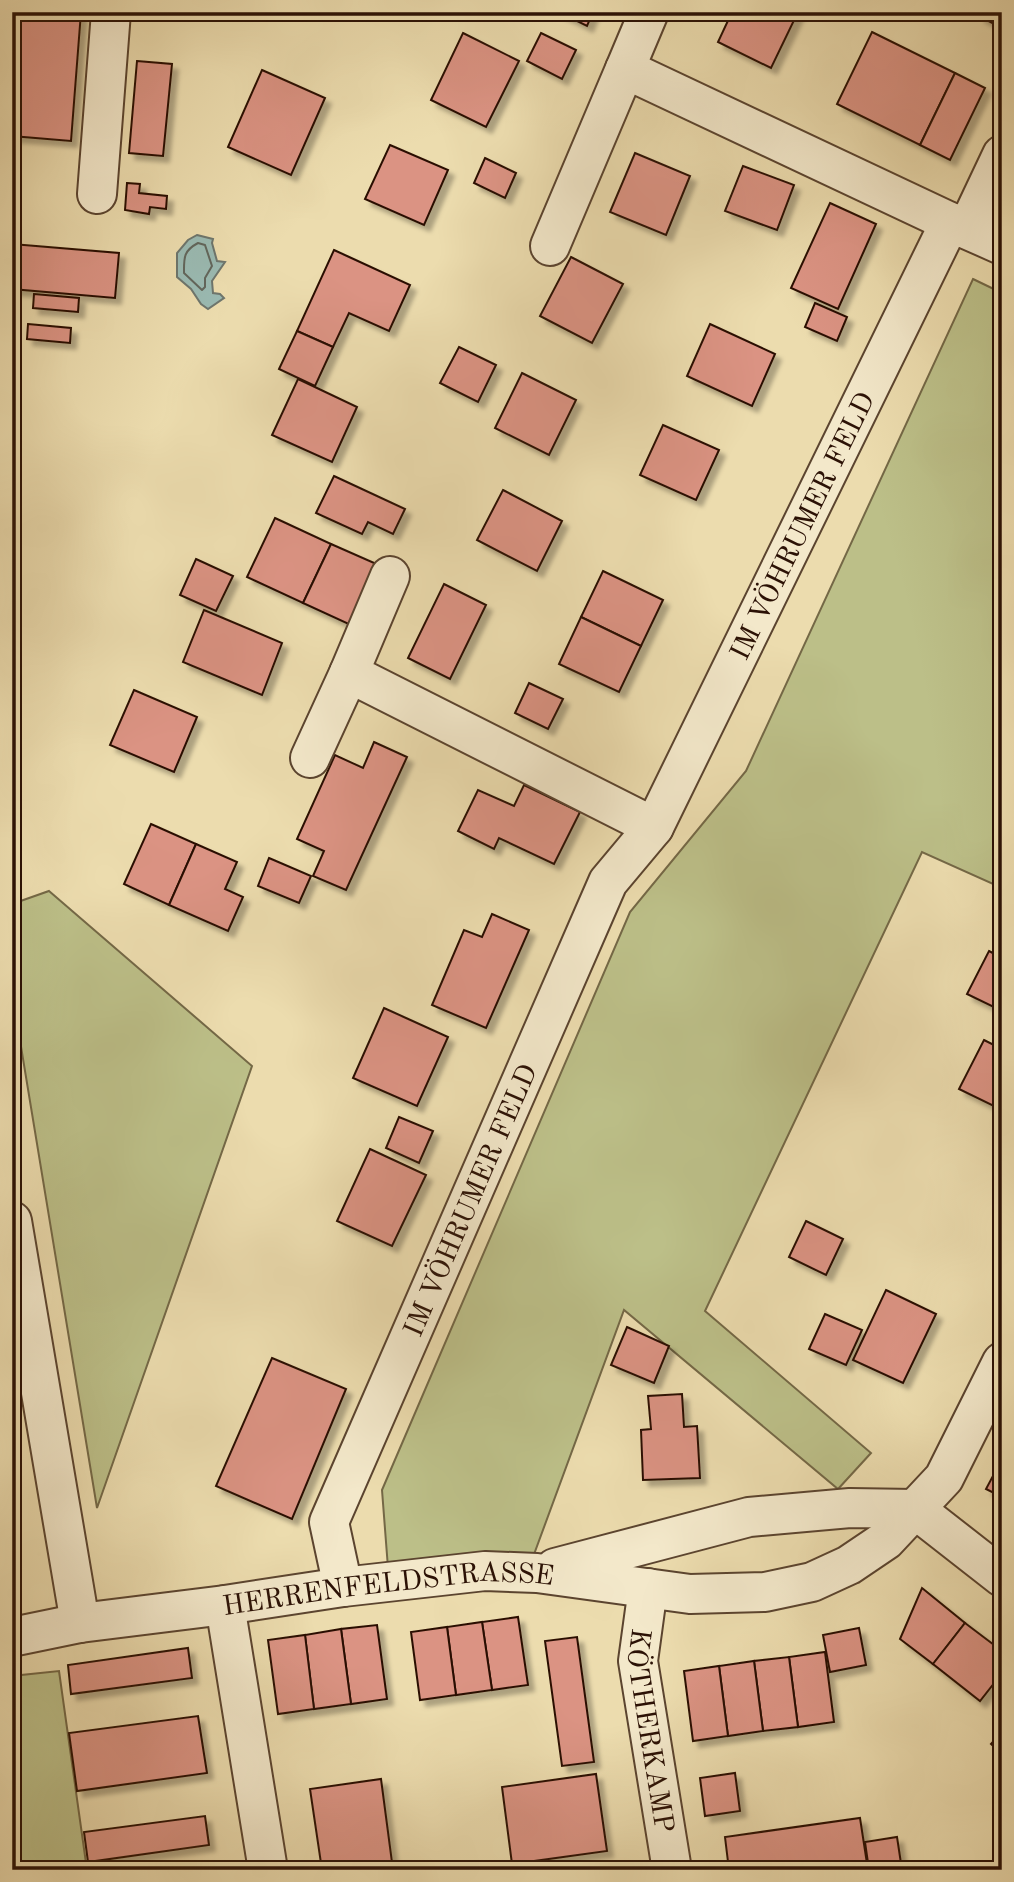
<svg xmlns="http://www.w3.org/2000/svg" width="1014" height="1882" font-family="'Old Standard TT',serif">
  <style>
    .green { fill: #bcbf88; stroke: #746846; stroke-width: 2 }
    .water { fill: #9abab2; stroke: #6e766d; stroke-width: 2 }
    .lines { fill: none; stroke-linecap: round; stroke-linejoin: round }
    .shore { stroke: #62665c; stroke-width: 2 }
    .building { fill: #db9383; stroke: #2b1105; stroke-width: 2; filter: url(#shadow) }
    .minor-casing { stroke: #5b442f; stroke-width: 42 }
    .minor { stroke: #f3e8ca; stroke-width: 38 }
    .labels { text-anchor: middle; stroke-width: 5; stroke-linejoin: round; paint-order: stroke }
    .street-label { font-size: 28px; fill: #2b1105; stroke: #f3e8ca }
  </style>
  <defs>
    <filter id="shadow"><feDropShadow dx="6" dy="6" stdDeviation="2" flood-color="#0004"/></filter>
  </defs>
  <rect width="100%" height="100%" fill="#ecdcae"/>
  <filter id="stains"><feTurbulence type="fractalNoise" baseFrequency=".00286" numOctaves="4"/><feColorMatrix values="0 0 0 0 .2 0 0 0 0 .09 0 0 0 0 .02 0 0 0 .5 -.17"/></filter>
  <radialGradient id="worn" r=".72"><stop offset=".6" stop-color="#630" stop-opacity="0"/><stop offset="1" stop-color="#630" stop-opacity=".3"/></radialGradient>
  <!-- green -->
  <g class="green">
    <polygon points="973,279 1002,293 1002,888 922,852 705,1311 871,1453 838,1489 624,1310 533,1557 388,1568 382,1490 630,912 746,771"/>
    <polygon points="49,891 252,1066 97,1508 12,992 12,904"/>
    <polygon points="59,1671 87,1870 12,1870 12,1676"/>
  </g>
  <!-- water -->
  <polygon class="water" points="197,235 213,239 212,243 217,261 225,262 212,281 213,293 220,294 224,298 208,309 201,304 191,289 177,277 177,253 188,240"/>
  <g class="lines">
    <!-- shore -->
    <path class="shore" d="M 198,243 L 205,245 L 212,266 L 205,278 L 205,287 L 202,290 L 184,273 C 184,258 183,251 198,243 Z"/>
  </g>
  <!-- building -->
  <g class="building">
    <polygon points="12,12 81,12 71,141 12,136"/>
    <polygon points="559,12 593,12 587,26"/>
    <polygon points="732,12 798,12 771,68 718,42"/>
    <polygon points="981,12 1002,12 1002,28 979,16"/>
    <polygon points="872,32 955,73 920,145 837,104"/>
    <polygon points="463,33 519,61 486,127 431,100"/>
    <polygon points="541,33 576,50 562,79 527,61"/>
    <polygon points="137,61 172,64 163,156 129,153"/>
    <polygon points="262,70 325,98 291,175 228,147"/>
    <polygon points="955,73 985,88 950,160 920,145"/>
    <polygon points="390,145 448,170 424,225 365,199"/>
    <polygon points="635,153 690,176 666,235 610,212"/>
    <polygon points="485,158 516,173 505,198 474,183"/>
    <polygon points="743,166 794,185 777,230 725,211"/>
    <polygon points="127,183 140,184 139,193 167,196 166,209 150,207 149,214 125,210"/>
    <polygon points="830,203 876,224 838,309 791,288"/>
    <polygon points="12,244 119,253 115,298 12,289"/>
    <polygon points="334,250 410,285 389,331 349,313 333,347 297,331"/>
    <polygon points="571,257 623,284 592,343 540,316"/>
    <polygon points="34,294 79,298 78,312 33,308"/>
    <polygon points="815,303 847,317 837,341 805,327"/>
    <polygon points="28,324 71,328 70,343 27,339"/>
    <polygon points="710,324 775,354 752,406 687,376"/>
    <polygon points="297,331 333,347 315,386 279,369"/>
    <polygon points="459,347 496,365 478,402 440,383"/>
    <polygon points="522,373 576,400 549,455 495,428"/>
    <polygon points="298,379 357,407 332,462 272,435"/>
    <polygon points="663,425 719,450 696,500 640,475"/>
    <polygon points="334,476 405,509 393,534 368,522 362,534 316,513"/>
    <polygon points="503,490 562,521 537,571 477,540"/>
    <polygon points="275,518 331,544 303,603 247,577"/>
    <polygon points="331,544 381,566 353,626 303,603"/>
    <polygon points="196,559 233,576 216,611 180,595"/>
    <polygon points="603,571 663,600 641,646 581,617"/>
    <polygon points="444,584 486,605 450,679 408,658"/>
    <polygon points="204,610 282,643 262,695 183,662"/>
    <polygon points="581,617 641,646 619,692 559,664"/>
    <polygon points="529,683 563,699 548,729 515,713"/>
    <polygon points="134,690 197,717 174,772 110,745"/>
    <polygon points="374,742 407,757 346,890 313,876 324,851 297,839 335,755 363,768"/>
    <polygon points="524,785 580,812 554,864 499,838 494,849 458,831 478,790 514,806"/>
    <polygon points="151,824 196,844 169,905 124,884"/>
    <polygon points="196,844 237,862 225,889 243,897 228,931 169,905"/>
    <polygon points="269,858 311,876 299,903 258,886"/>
    <polygon points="492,914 529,930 486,1028 432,1005 464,930 482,937"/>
    <polygon points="989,951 1002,958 1002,1011 967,994"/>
    <polygon points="384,1008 448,1037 417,1106 353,1078"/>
    <polygon points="984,1040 1002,1049 1002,1110 959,1089"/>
    <polygon points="399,1117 433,1131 419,1163 386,1148"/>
    <polygon points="370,1149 426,1175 392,1246 337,1221"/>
    <polygon points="806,1221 843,1239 826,1275 789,1257"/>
    <polygon points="886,1290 936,1314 903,1383 853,1360"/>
    <polygon points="825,1314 862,1330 846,1365 809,1349"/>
    <polygon points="627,1327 669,1346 654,1383 611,1365"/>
    <polygon points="272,1358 346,1389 292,1519 216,1486"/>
    <polygon points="682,1394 684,1427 697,1426 700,1478 643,1480 641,1430 651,1429 648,1396"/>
    <polygon points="1002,1459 1002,1497 986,1489"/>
    <polygon points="922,1588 965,1623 933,1664 900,1639"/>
    <polygon points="518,1617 528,1685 492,1690 482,1622"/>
    <polygon points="482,1622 492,1690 456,1695 447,1627"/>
    <polygon points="965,1623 1002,1651 1002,1673 980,1701 933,1664"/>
    <polygon points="377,1625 387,1699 351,1704 341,1629"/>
    <polygon points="447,1627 456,1695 420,1700 411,1632"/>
    <polygon points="859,1628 866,1665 830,1672 823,1635"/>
    <polygon points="341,1629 351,1704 314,1709 305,1635"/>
    <polygon points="305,1635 314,1709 278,1714 268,1640"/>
    <polygon points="577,1637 594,1762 562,1766 545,1641"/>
    <polygon points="188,1648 192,1678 71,1694 68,1665"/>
    <polygon points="825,1652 834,1722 798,1727 789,1657"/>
    <polygon points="789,1657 798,1727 763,1731 754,1661"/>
    <polygon points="754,1661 763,1731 728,1736 719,1666"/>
    <polygon points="719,1666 728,1736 693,1741 684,1671"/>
    <polygon points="198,1716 207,1773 77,1791 69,1733"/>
    <polygon points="1002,1732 1002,1754 991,1744"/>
    <polygon points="735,1773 740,1811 705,1816 700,1778"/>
    <polygon points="596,1774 607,1851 512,1864 502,1787"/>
    <polygon points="381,1779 393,1870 322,1870 310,1789"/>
    <polygon points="205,1816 209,1845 88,1862 84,1832"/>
    <polygon points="860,1818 868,1870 729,1870 725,1837"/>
    <polygon points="897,1837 902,1870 869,1870 865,1842"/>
  </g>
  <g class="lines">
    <!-- minor casing -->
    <g class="minor-casing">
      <g id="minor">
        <polyline points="625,69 649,12"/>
        <polyline points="97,194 111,12"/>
        <polyline points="967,229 1002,155"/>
        <polyline points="550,246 625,69 950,222"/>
        <polyline points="390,576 349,673 654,827"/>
        <polyline points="310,758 349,673"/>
        <polyline points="12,1221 80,1623"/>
        <polyline points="555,1568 749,1517 850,1508 915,1509 1002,1577"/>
        <path id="s1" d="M 343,1587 L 329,1522 L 608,882 L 654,827 L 950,222 L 1002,245"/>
        <path id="s2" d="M 648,1588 L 638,1661 L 672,1870"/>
        <polyline points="225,1605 268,1870"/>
        <path id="s3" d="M 12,1637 L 80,1623 L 225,1605 L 343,1587 L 485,1571 L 537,1573 L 690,1594 L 765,1592 L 812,1582 L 849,1565 L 886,1540 L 944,1478 L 1002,1362"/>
      </g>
    </g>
    <!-- minor -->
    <use href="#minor" class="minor"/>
  </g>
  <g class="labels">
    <!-- street labels -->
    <g class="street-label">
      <text dy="10" stroke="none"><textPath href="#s1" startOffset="1172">IM VÖHRUMER FELD</textPath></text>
      <text dy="10" stroke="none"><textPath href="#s1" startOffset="418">IM VÖHRUMER FELD</textPath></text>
      <text dy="10" stroke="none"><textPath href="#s3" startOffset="380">HERRENFELDSTRASSE</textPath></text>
      <text dy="10" stroke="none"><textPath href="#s2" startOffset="144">KÖTHERKAMP</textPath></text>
    </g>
  </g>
  <!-- margin -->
  <rect width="1014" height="1882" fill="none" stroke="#ecdcae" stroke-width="42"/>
  <rect x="14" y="14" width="986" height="1854" fill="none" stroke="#2b1105" stroke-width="3.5"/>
  <rect x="21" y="21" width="972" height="1840" fill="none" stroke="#2b1105" stroke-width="2"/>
  <rect width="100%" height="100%" filter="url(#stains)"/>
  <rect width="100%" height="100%" fill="url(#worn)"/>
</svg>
